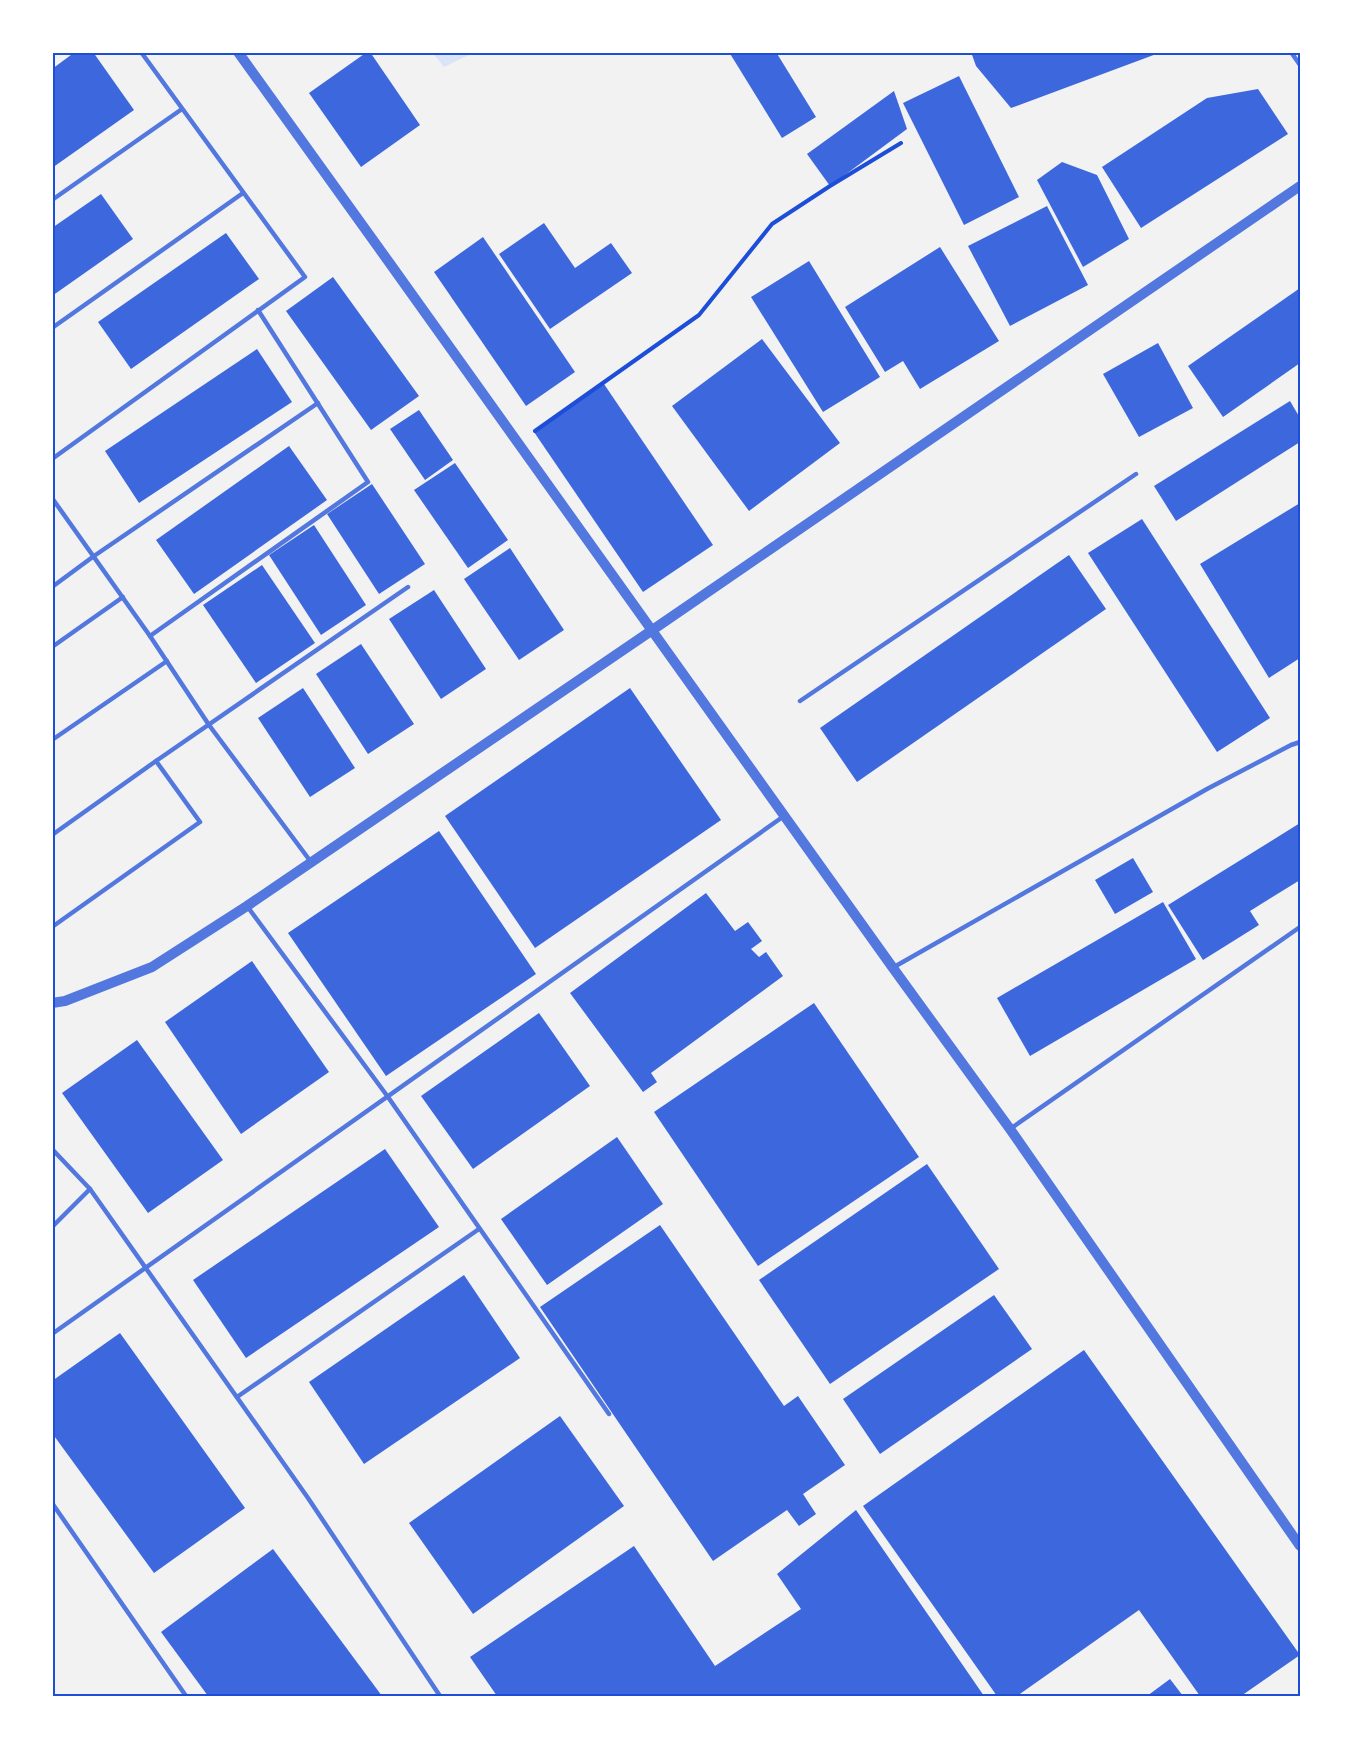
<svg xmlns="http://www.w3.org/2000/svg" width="1353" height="1749" font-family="Quicksand,sans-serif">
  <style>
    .green { fill: #dbe4f7 }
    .building { fill: #3d67dc }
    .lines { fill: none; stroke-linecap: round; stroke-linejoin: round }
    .path { stroke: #1d4ed8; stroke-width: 4 }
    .service { stroke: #5277de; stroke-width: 4.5 }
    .tertiary { stroke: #5277de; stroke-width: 10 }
    .neatline { fill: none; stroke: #1d4ed8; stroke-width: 2 }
  </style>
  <rect width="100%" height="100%" fill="#f2f2f2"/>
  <!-- green -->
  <polygon class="green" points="433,53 473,53 444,67"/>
  <!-- building -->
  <g class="building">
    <polygon points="75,52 93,52 134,110 52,168 52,69"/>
    <polygon points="367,52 370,52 420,125 361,167 309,93"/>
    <polygon points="729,52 776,52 816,117 782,138"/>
    <polygon points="971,52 1159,52 1159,53 1011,108 976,66"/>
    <polygon points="959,76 1019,197 964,225 903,103"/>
    <polygon points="1258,89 1288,134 1141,228 1102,167 1207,98"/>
    <polygon points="894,91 907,129 830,186 807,154"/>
    <polygon points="1062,162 1097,175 1129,239 1083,267 1037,180"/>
    <polygon points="101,194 133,239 52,296 52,228"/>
    <polygon points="1047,206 1088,285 1010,326 968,246"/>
    <polygon points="544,223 575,268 611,243 632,273 550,329 499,254"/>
    <polygon points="226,233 259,279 131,369 98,322"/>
    <polygon points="483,237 575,372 526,406 434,272"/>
    <polygon points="940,247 999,341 920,389 903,361 885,372 845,307"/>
    <polygon points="809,261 880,377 823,412 751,297"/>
    <polygon points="333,277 419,396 371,430 286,311"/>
    <polygon points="1300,288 1300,363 1223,417 1188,366"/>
    <polygon points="762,339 840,443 749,511 672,406"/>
    <polygon points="1158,343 1193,408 1139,437 1103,374"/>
    <polygon points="257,349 292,402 139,503 105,451"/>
    <polygon points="604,384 713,545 643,592 534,432"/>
    <polygon points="1290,401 1300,418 1300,442 1176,521 1154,486"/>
    <polygon points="419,410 453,460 425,480 390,429"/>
    <polygon points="289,446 327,500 194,594 156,540"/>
    <polygon points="455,463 508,540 468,568 414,490"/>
    <polygon points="372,484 425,564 379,594 327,514"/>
    <polygon points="1300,503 1300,658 1269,678 1200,564"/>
    <polygon points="1142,519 1270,718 1217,752 1088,553"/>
    <polygon points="314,525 366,605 321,635 269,555"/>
    <polygon points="510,548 564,630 519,660 464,579"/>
    <polygon points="1069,555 1106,609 857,782 820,728"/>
    <polygon points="262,565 315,643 256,683 203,605"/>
    <polygon points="434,590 486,669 441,699 389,619"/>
    <polygon points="361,644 414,724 368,754 316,674"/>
    <polygon points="303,688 355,768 310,797 258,718"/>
    <polygon points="630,688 721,820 535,948 445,816"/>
    <polygon points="1300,823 1300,880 1250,911 1259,925 1203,960 1168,905"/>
    <polygon points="439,831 536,974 386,1076 288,933"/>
    <polygon points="1133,858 1153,892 1115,914 1095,880"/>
    <polygon points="706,893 735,931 748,922 762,941 751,949 759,957 766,952 783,976 651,1073 657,1082 643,1092 570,993"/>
    <polygon points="1163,902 1196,959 1030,1056 997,998"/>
    <polygon points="252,961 329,1072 241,1134 165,1022"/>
    <polygon points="814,1003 919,1157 758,1266 654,1112"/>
    <polygon points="539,1013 590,1086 473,1169 421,1096"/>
    <polygon points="137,1040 223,1160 148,1213 62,1093"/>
    <polygon points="617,1137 663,1204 547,1285 501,1219"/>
    <polygon points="385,1149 439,1227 246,1358 193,1280"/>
    <polygon points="927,1164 999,1269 830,1384 759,1280"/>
    <polygon points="660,1225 784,1406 798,1396 845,1465 803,1494 816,1514 799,1526 787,1510 713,1561 540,1307"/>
    <polygon points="464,1275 520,1358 364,1464 309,1382"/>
    <polygon points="994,1295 1032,1349 880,1454 843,1399"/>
    <polygon points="120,1333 245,1508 154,1573 52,1433 52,1381"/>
    <polygon points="1084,1350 1300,1655 1241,1696 1200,1696 1139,1610 1017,1696 997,1696 863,1506"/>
    <polygon points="560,1416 624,1506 473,1614 409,1523"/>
    <polygon points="856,1510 984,1696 497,1696 470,1657 634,1546 715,1666 801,1609 777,1574"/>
    <polygon points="273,1549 382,1696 208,1696 161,1632"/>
    <polygon points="1170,1679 1183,1696 1147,1696"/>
  </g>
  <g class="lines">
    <!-- path -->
    <polyline class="path" points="535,431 699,315 772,224 830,186 901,143"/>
    <!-- service -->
    <g class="service">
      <polyline points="1291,52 1300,65"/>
      <polyline points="52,200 182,109"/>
      <polyline points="52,328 243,193"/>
      <polyline points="52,459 305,277 141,52"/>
      <polyline points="52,498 150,636 209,725 311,862"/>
      <polyline points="52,587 94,556 318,403"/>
      <polyline points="150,636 368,482 258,310"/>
      <polyline points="52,647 123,597"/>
      <polyline points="800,701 1136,474"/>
      <polyline points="52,740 167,661"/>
      <polyline points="52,835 156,761"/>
      <polyline points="247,906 388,1097 609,1414"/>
      <polyline points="52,927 200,822 156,761 408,587"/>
      <polyline points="894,967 1207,789 1291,745 1300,742"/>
      <polyline points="1010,1129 1300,927"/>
      <polyline points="52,1149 90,1189 308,1498 440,1696"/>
      <polyline points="52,1227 90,1189"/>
      <polyline points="52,1334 784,816"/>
      <polyline points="237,1397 479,1229"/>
      <polyline points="52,1503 186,1696"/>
    </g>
    <!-- tertiary -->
    <g class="tertiary">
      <polyline points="238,52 391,265 893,968 1010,1129 1300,1546"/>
      <polyline points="52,1003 65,1001 152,967 247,906 651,631 1300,186"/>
    </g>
  </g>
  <!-- border -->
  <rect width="1353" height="1749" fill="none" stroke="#ffffff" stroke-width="108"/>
  <rect x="54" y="54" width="1245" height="1641" class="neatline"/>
</svg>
